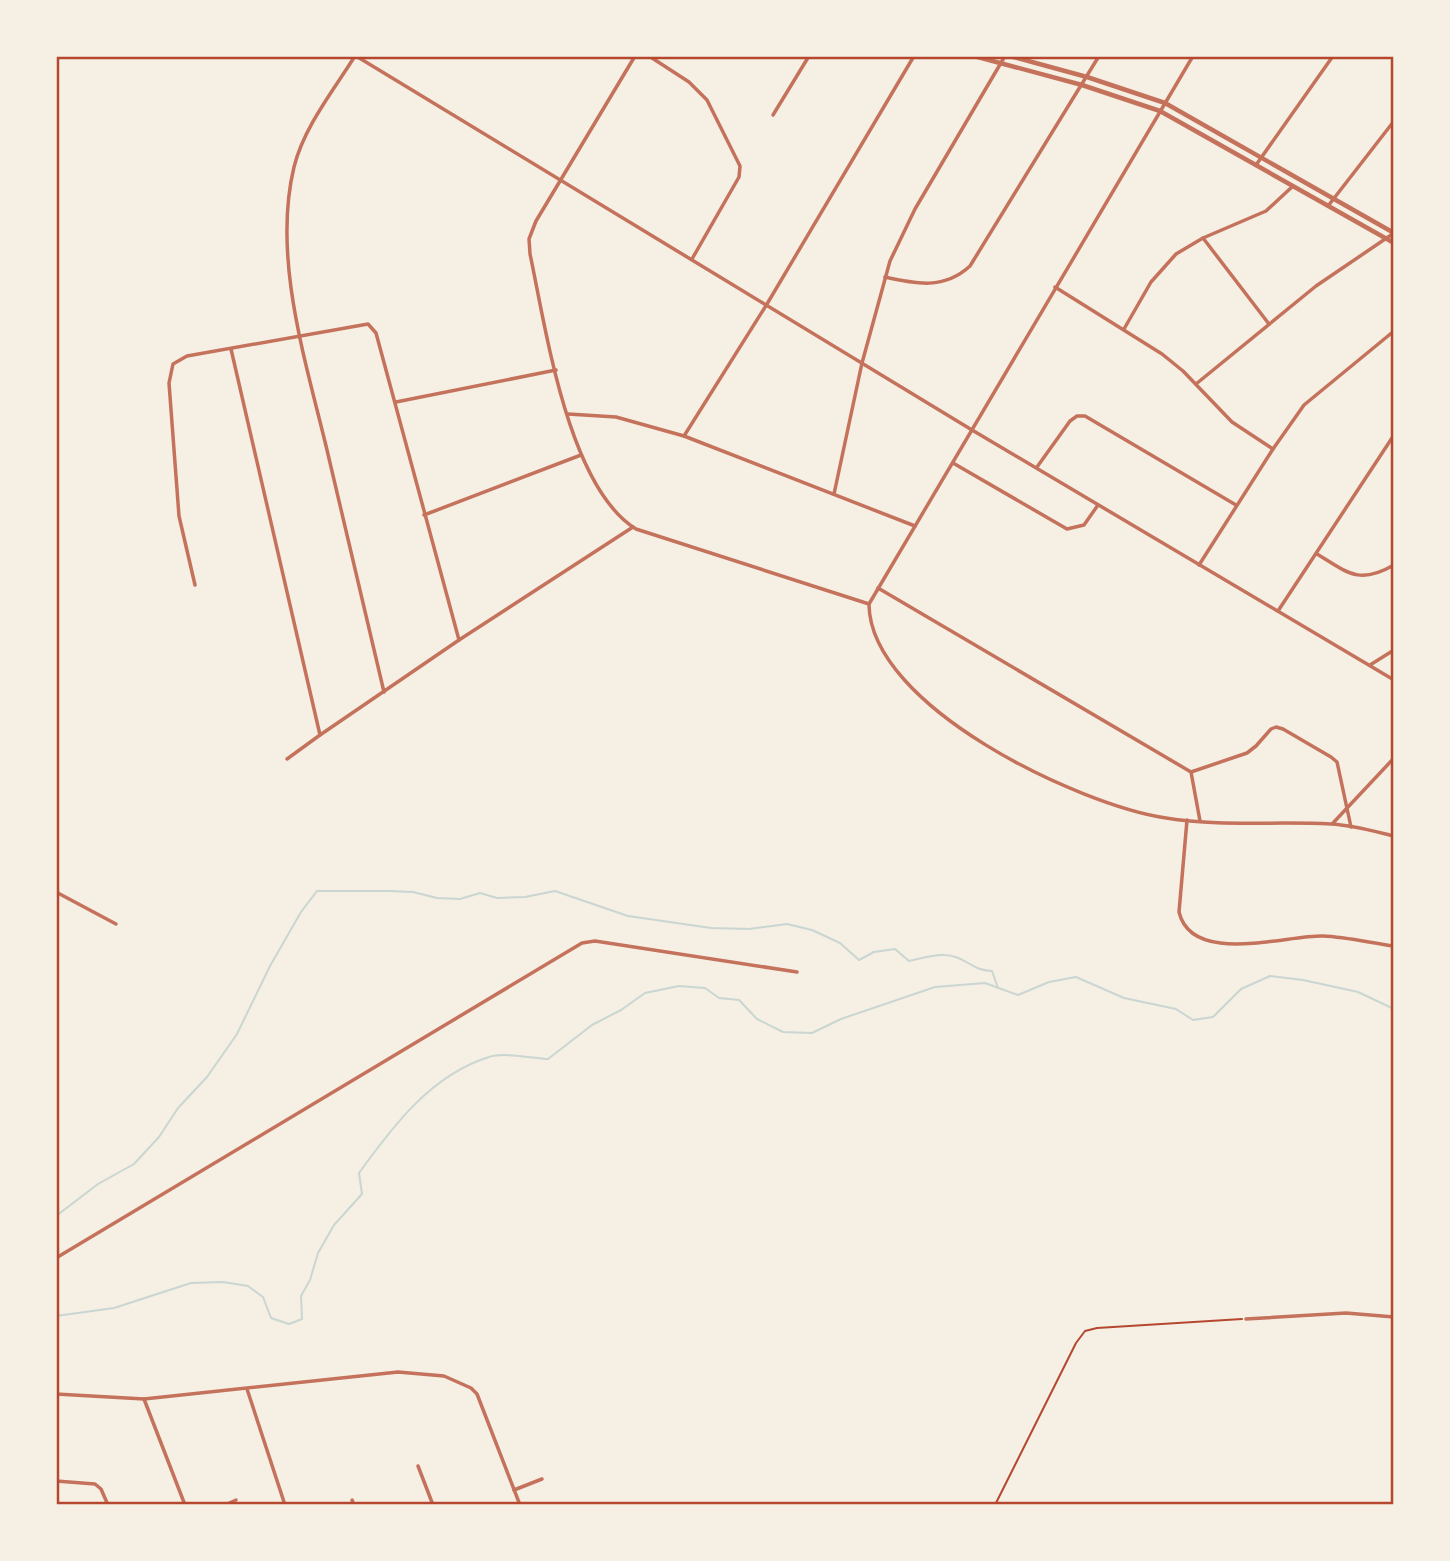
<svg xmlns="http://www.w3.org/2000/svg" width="1450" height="1561" font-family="Lora,serif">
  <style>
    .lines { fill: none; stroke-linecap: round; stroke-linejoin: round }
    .stream { stroke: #c9d6d2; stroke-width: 2 }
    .path { stroke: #b5482f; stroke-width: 2 }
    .minor { stroke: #c5725c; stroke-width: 3.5 }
    .tertiary { stroke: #c5725c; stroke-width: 4.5 }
    .neatline { fill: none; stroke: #b5482f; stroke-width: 2.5 }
  </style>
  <rect width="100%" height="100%" fill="#f6efe4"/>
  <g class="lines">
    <!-- stream -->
    <g class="stream">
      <path d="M 56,1216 L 98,1184 L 134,1164 L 159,1137 L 178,1108 L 207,1077 L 237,1034 L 270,966 L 301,912 L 317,891 L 389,891 L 413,892 L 437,898 L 460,899 L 480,893 L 497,898 L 525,897 L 555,891 L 628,916 L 711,928 L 749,929 L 787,924 L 812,930 L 840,943 L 859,960 L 874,952 L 895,949 L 909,961 C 920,959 933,954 944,955 C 964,955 972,971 992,971 L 998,988"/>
      <path d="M 56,1316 L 114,1308 L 191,1283 L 223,1282 L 248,1286 L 263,1297 L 271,1318 L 289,1324 L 302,1319 L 301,1296 L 310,1280 L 318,1253 L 334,1225 L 362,1194 L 359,1173 C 393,1126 431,1075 489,1057 C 503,1052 532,1058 548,1059 L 592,1025 L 621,1010 L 645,993 L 679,986 L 705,988 L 719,998 L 739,1000 L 757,1019 L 783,1032 L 812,1033 L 841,1019 L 935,987 L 985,983 L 1018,995 L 1049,982 L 1076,977 L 1124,998 L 1176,1009 L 1193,1020 L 1213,1017 L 1241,989 L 1270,976 L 1303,980 L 1358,992 L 1394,1009"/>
    </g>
    <!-- path -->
    <polyline class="path" points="995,1505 1076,1343 1085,1331 1097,1328 1242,1319"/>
    <!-- minor -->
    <g class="minor">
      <path d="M 355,56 C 333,91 304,127 294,167 C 272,258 306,362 327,450 C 346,530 365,611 384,692"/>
      <polyline points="356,56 972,430 1394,680"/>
      <path d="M 635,56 L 536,221 L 529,239 L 530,254 C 546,329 568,487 636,529 L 869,604 L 1193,56"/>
      <polyline points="649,56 689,82 707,100 740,166 739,177 692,259"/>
      <polyline points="773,115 809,56"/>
      <polyline points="1256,165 1333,56"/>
      <polyline points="1328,206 1394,121"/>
      <polyline points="1203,238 1269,324"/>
      <path d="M 885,277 C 916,284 944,290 970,266 L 1099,56"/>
      <polyline points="1055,287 1162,354 1183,371 1232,422 1273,449"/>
      <polyline points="1124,329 1151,282 1176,254 1203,238 1266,211 1293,186"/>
      <polyline points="231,349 320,735 459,640 633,527"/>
      <polyline points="1196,384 1316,286 1394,233"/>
      <polyline points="396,402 556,370"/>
      <polyline points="568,414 616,417 684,436 915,526"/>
      <polyline points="684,436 767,304 914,56"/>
      <polyline points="953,463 1067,529 1084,525 1098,505"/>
      <polyline points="1037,467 1070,421 1077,416 1085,416 1236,505"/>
      <polyline points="834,494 862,363 890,261 915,209 1005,56"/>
      <polyline points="424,515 581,455"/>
      <path d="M 1317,554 C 1348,573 1359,585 1394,565"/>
      <polyline points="1199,565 1273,449 1304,405 1394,331"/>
      <polyline points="195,585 179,516 169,383 173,364 187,356 368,324 376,333 459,640"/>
      <polyline points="878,588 1191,772 1200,821"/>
      <path d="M 869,605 C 871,707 1079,805 1166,818 C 1220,827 1276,821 1331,824 C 1352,825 1373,831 1394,836"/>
      <polyline points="1278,611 1394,435"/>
      <polyline points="1370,665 1394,650"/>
      <polyline points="56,696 57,696"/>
      <polyline points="287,759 320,735"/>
      <polyline points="1191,772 1247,753 1256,746 1271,729 1276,727 1283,729 1331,757 1337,762 1351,827"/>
      <path d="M 1187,820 L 1179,912 C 1192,966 1285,935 1323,936 C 1347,937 1371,943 1394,946"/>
      <polyline points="1333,823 1394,758"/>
      <polyline points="56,892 116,924"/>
      <polyline points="56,1258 582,943 595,941 797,972"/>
      <polyline points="1246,1319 1346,1313 1394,1317"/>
      <polyline points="247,1389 285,1505"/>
      <polyline points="56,1394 144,1399 398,1372 444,1376 471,1388 477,1394 520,1505"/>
      <polyline points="144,1399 185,1505"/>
      <polyline points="418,1466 433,1505"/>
      <polyline points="56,1481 95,1484 101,1489 108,1505"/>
      <polyline points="514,1490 542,1479"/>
      <polyline points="352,1500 354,1505"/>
      <polyline points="225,1505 236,1500"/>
    </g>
    <!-- tertiary -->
    <g class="tertiary">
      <polyline points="974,56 1082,85 1160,111 1394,243"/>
      <polyline points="1010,56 1087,77 1165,103 1394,233"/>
    </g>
  </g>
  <!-- border -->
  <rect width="1450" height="1561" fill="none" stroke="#f6efe4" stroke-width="116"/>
  <rect x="58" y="58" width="1334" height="1445" class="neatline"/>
</svg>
